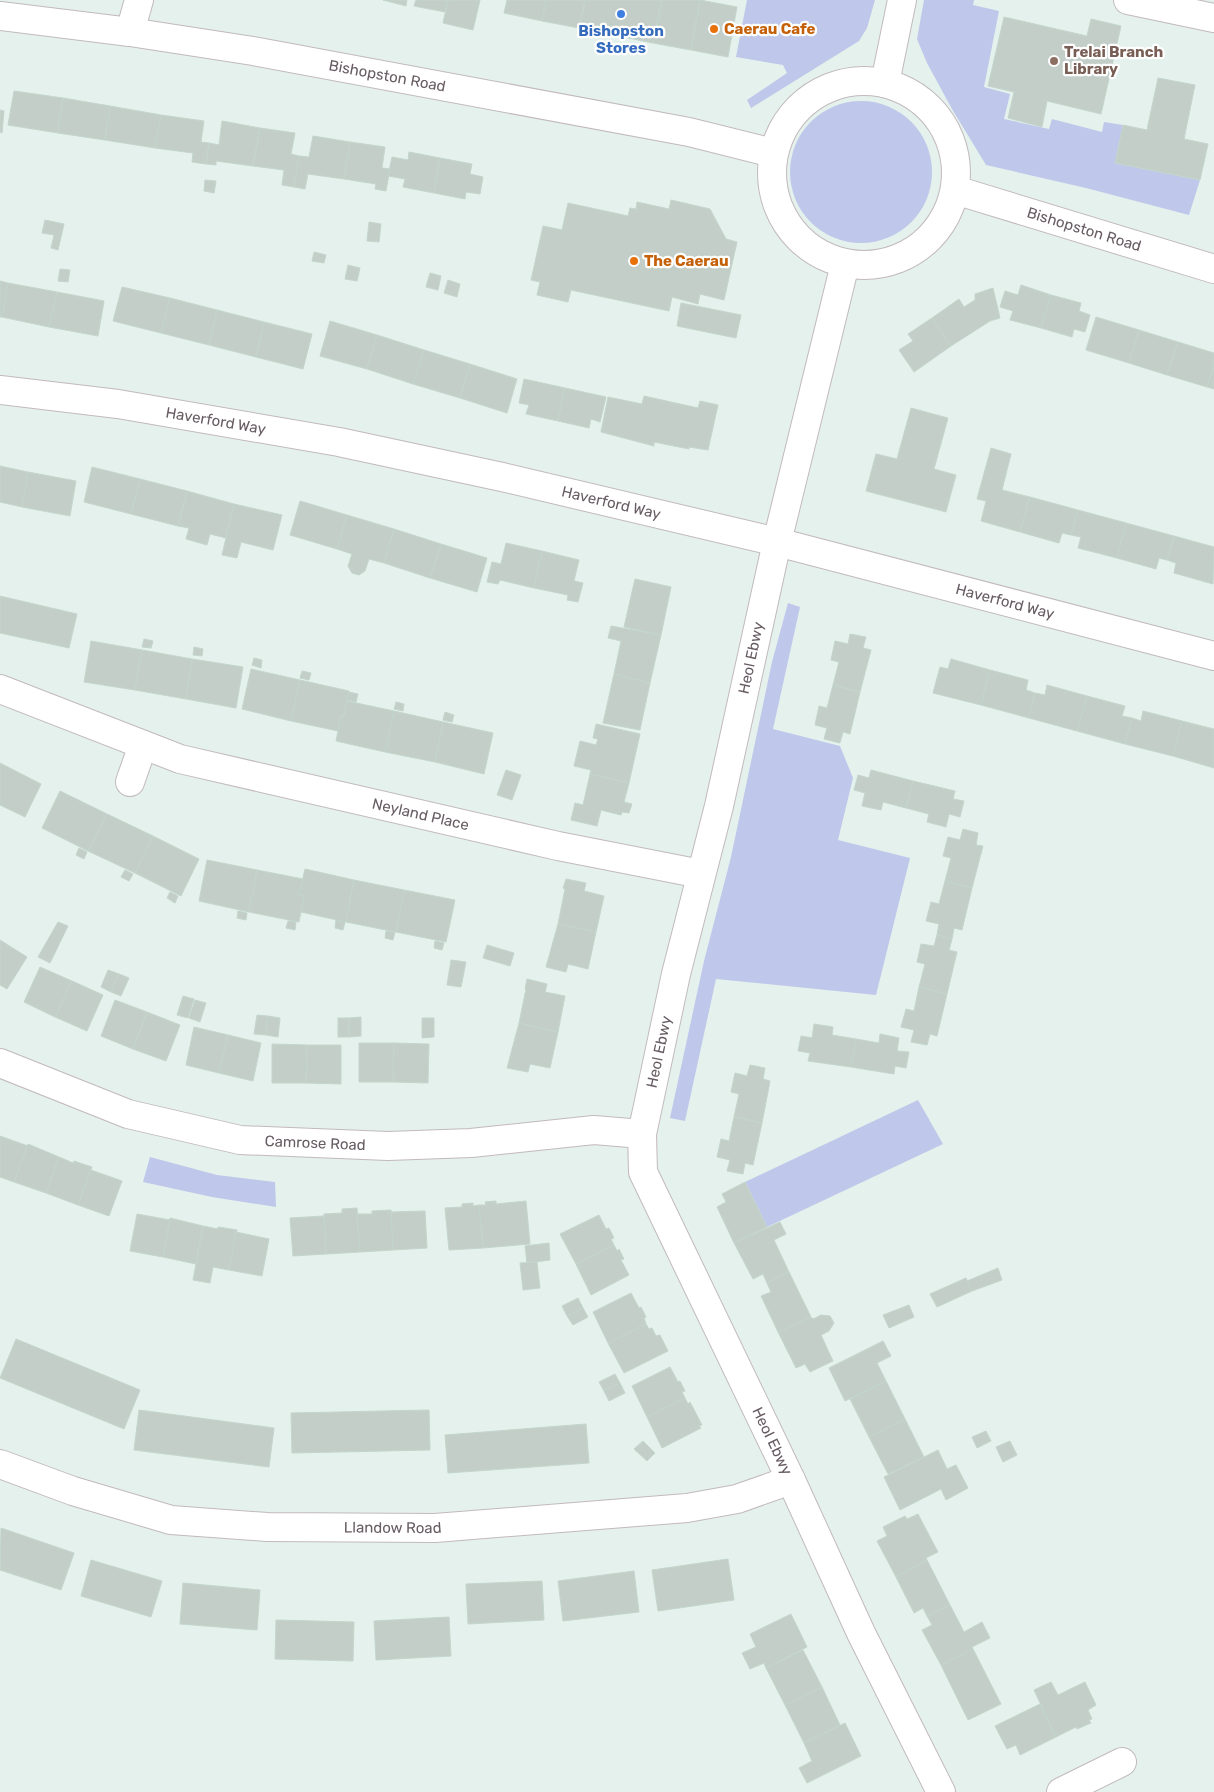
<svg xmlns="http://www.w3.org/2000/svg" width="1214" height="1792" font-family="Rubik,sans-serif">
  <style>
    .green { fill: #bfc7eb }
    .building { fill: #c4cec9; stroke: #c2d6cc }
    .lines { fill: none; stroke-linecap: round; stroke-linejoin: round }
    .minor-casing { stroke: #c2b9be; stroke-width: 30 }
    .minor { stroke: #fff; stroke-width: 28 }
    .shop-dot { fill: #3f7fe0; stroke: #fff; stroke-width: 2 }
    .food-dot { fill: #e8710a; stroke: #fff; stroke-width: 2 }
    .education-dot { fill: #8d6e63; stroke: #fff; stroke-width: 2 }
    .labels { text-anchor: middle; stroke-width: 4.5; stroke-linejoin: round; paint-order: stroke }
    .food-label { font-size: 15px; font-weight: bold; fill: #c56008; stroke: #fff; text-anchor: start }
    .shop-label { font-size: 15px; font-weight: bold; fill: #366cbe; stroke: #fff }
    .education-label { font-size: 15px; font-weight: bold; fill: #785e54; stroke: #fff; text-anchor: start }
    .street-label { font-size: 15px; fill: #675c63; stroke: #fff }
  </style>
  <rect width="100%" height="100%" fill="#e5f1ec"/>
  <!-- green -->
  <g class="green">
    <polygon points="747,0 875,0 867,28 859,41 751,108 747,100 787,73 783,65 736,57"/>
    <polygon points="924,0 974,0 973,5 999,11 984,87 1010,94 1004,119 1049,129 1052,119 1102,132 1104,122 1123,125 1115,163 1200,180 1189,215 1086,188 986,165 952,109 927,63 917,39"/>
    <circle cx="861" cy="172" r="71"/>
    <polygon points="788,603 800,607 773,729 840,746 853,778 838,840 910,858 876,995 716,979 685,1121 670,1118 704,961 731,857 772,662"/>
    <polygon points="918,1100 943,1144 767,1227 745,1182"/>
    <polygon points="150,1157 217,1175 275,1182 276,1207 212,1197 143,1182"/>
  </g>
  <!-- building -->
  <g class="building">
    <polygon points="383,0 407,0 406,6"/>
    <polygon points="416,0 448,0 445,12 414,6"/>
    <polygon points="448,0 480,0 473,30 443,23"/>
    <polygon points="507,0 546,0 542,21 504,13"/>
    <polygon points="546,0 585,0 579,28 542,21"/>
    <polygon points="585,0 662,0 653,43 579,28"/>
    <polygon points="662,0 700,0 691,50 653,43"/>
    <polygon points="700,0 737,7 728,57 691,50"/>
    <polygon points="1004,17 1087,36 1091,19 1121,26 1101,114 1047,101 1042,127 1008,118 1014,92 988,86"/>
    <polygon points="1158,78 1195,85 1184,139 1208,144 1200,180 1115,163 1123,125 1147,130"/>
    <polygon points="14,91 63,98 58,133 8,125"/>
    <polygon points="63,98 110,106 105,140 58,133"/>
    <polygon points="110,106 161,115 155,148 105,140"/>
    <polygon points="0,110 4,111 2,133 0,132"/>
    <polygon points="161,115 204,121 201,142 209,143 206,164 192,162 193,153 155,148"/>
    <polygon points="222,121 260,128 253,166 216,161 216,165 206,164 209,143 219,145"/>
    <polygon points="260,128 295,133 291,154 299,156 294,187 282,185 284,170 253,166"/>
    <polygon points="313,136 350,142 344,179 308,174 305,189 294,187 299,156 309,157"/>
    <polygon points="350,142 385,147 382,168 390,169 386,191 375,189 376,184 344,179"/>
    <polygon points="409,152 440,158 434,193 403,187 405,179 388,176 392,157 408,160"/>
    <polygon points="440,158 472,164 470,174 483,177 480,194 466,192 465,199 434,193"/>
    <polygon points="205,180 216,181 214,193 204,191"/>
    <polygon points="671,200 710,209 726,239 737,242 724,300 700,294 698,304 672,297 669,311 571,290 568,302 537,295 540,282 531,280 543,226 562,230 568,203 628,216 630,208 636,209 637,202 669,209"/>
    <polygon points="45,220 64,224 58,250 51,248 54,235 42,233"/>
    <polygon points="369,222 381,224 379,242 367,241"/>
    <polygon points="314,252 326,255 324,263 312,261"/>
    <polygon points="348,265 360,268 357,281 345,279"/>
    <polygon points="60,269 70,270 68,282 58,281"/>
    <polygon points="430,273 441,276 438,290 426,287"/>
    <polygon points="448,280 460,284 457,297 444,293"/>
    <polygon points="0,281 8,283 2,317 0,317"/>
    <polygon points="8,283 57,292 49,327 2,317"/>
    <polygon points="1021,285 1051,295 1041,328 1010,320 1013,311 1000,307 1005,291 1018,295"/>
    <polygon points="122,287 170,298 161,333 113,321"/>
    <polygon points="993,288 1000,318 990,321 951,346 932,318 959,299 964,307 975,300 975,294"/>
    <polygon points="57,292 104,301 98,336 49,327"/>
    <polygon points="1051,295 1081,303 1079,311 1090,315 1085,332 1074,329 1072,337 1041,328"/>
    <polygon points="170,298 217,310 209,345 161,333"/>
    <polygon points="681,303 741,315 736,338 677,326"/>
    <polygon points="217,310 264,322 256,357 209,345"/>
    <polygon points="1096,317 1139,330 1129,363 1086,350"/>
    <polygon points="932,318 951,346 914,372 899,350 913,341 908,334"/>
    <polygon points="330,321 377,335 367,369 320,356"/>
    <polygon points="264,322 312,334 303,369 256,357"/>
    <polygon points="1139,330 1178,342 1167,375 1129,363"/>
    <polygon points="377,335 424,350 413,384 367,369"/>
    <polygon points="1178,342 1214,353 1214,364 1207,387 1167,375"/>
    <polygon points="424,350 470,364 460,398 413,384"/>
    <polygon points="470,364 517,379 507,413 460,398"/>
    <polygon points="1214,364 1214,389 1207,387"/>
    <polygon points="524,379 565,388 558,421 526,414 529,405 519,403"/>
    <polygon points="565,388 606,397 600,422 591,419 589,428 558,421"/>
    <polygon points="644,396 698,408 700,401 718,405 708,450 689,447 689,449 654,442 654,446 601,432 608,397 642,404"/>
    <polygon points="911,408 948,418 934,469 956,475 946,512 866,491 876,454 897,459"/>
    <polygon points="991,448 1011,454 1002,490 1030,497 1020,532 981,521 986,501 977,499"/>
    <polygon points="0,466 28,472 22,507 0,502"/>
    <polygon points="92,467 140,479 131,514 84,502"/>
    <polygon points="28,472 76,481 70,516 22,507"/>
    <polygon points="140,479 187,491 178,526 131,514"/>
    <polygon points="187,491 234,504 226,538 210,534 207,545 186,539 189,528 178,526"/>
    <polygon points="1030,497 1078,510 1071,535 1062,533 1059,543 1020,532"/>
    <polygon points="300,501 347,515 337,549 290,535"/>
    <polygon points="234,504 282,515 273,550 241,542 237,558 222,555"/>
    <polygon points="1078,510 1126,523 1117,558 1078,548 1081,537 1071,535"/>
    <polygon points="347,515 394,529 384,563 369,559 365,571 359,575 352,573 348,566 352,554 337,549"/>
    <polygon points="1126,523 1174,536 1167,560 1159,558 1156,569 1117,558"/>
    <polygon points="394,529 441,544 430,578 384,563"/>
    <polygon points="1174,536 1214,547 1213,584 1174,573 1176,563 1167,560"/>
    <polygon points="506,543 542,551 534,588 500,580 498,584 487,582 492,562 501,564"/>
    <polygon points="441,544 487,558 477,592 430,578"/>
    <polygon points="542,551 579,560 574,581 583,583 578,602 567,600 568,595 534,588"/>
    <polygon points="635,579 671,587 661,635 624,627"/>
    <polygon points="0,596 77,614 69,648 0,633"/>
    <polygon points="611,626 661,635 650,683 614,674 621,641 608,638"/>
    <polygon points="850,634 866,637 863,648 871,650 860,692 833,685 839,662 831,660 835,641 848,644"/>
    <polygon points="144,639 153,641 151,648 142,647"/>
    <polygon points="91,641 142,650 135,690 84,682"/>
    <polygon points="194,647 203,649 202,656 193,655"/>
    <polygon points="142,650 192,659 186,699 135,690"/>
    <polygon points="254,658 262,660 261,668 252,665"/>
    <polygon points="192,659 243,667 236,708 186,699"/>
    <polygon points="951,659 990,670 981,705 933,693 940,667 948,669"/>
    <polygon points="251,669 300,680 291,721 242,709"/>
    <polygon points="990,670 1028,680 1026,690 1035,693 1029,718 981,705"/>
    <polygon points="302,671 311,673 309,680 300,678"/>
    <polygon points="614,674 650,683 640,730 603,723"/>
    <polygon points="300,680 349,691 344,716 341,716 338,731 291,721"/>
    <polygon points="833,685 860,692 850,734 843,732 840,743 824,739 827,728 815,725 819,706 827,708"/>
    <polygon points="1047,685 1087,696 1077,731 1029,718 1035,693 1045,695"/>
    <polygon points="349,692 358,694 356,702 347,700"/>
    <polygon points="1087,696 1125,706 1122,716 1132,718 1125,744 1077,731"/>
    <polygon points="347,701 394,711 385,752 336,741 341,716 344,716"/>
    <polygon points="396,702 404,704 403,711 394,709"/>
    <polygon points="394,711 443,722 435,762 385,752"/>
    <polygon points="1143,711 1182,721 1173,756 1125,744 1132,718 1141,721"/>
    <polygon points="445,712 454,715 452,722 443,720"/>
    <polygon points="1182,721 1214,729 1214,768 1173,756"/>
    <polygon points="443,722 493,733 484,774 435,762"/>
    <polygon points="596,724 640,734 629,783 590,774 591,770 574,766 580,741 596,745 598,739 593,738"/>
    <polygon points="0,763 41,784 25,817 0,805"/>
    <polygon points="506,770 521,775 512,800 497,795"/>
    <polygon points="871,770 913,781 906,808 883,802 881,810 862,806 865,793 854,790 858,775 869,778"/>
    <polygon points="590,774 629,783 624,802 632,804 629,813 622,812 621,815 601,810 597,826 571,820 575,803 583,805"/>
    <polygon points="913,781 955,791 953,799 964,801 960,817 949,814 946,827 927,822 929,814 906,808"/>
    <polygon points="60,791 107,814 88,851 42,828"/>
    <polygon points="107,814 153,836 135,873 88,851"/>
    <polygon points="963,829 978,833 976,845 983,846 972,888 945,881 951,858 943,856 948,837 960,840"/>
    <polygon points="153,836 199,859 181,896 135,873"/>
    <polygon points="79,848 87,852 84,859 76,855"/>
    <polygon points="207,860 257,870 249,912 199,901"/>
    <polygon points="305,869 354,880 346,922 301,912 304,896 299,895"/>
    <polygon points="125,870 133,874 129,881 121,877"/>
    <polygon points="257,870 303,879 299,895 304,896 299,922 249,912"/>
    <polygon points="566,879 586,883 584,891 604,896 596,932 558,924 565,889 563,888"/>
    <polygon points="354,880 404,890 396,932 346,922"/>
    <polygon points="945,881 972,888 962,930 954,928 952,939 937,935 939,924 926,921 931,902 939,904"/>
    <polygon points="404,890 455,900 446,942 396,932"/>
    <polygon points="170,892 178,896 175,903 167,898"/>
    <polygon points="238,911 247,913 246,920 237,918"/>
    <polygon points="336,920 345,922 343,930 335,928"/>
    <polygon points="288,921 296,922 295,930 286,928"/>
    <polygon points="58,922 68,926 50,963 38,957"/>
    <polygon points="558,924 596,932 588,969 568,964 566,972 546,967"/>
    <polygon points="386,931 395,932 393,940 385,938"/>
    <polygon points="937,935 952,939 949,950 957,952 947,994 919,987 925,964 917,962 921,944 934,946"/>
    <polygon points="0,940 27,957 7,989 0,985"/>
    <polygon points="435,941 444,943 442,950 434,948"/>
    <polygon points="487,945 514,953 510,966 483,958"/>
    <polygon points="451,960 466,962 461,987 447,985"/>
    <polygon points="40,967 72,981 55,1017 24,1002"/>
    <polygon points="108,970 119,974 111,992 101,987"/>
    <polygon points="119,974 129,978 121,996 111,992"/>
    <polygon points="527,979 547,984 545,992 565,996 558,1032 519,1023 526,989 525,989"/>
    <polygon points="72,981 103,995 87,1031 55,1017"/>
    <polygon points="919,987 947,994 937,1036 930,1034 927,1045 911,1042 914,1030 901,1027 906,1009 914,1011"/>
    <polygon points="183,996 194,999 188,1018 177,1015"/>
    <polygon points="115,1000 147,1012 133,1049 101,1036"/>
    <polygon points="195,1000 206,1003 200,1022 189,1018"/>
    <polygon points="147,1012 180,1025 166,1061 133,1049"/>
    <polygon points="257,1015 268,1016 266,1035 254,1034"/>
    <polygon points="268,1016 280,1018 278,1037 266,1035"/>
    <polygon points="361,1017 361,1036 349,1037 349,1018"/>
    <rect x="338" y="1018" width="11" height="19"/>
    <polygon points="422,1018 434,1018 434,1037 422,1038"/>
    <polygon points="519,1023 558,1032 550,1068 530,1064 528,1072 507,1068"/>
    <polygon points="814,1024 833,1027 832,1035 856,1039 851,1067 808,1061 810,1053 798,1051 801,1036 812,1038"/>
    <polygon points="194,1027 228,1035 219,1073 186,1065"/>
    <polygon points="880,1034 899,1038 897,1051 909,1052 906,1068 895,1066 894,1074 851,1067 856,1039 879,1043"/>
    <polygon points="228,1035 261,1043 253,1081 219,1073"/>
    <polygon points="359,1043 394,1043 393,1082 359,1082"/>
    <polygon points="394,1043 429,1044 428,1083 393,1082"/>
    <polygon points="272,1044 307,1045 306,1083 272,1083"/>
    <polygon points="307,1045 341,1045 341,1084 306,1083"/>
    <polygon points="750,1065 765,1068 763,1079 770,1081 762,1123 734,1117 739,1094 731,1092 735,1073 747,1076"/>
    <polygon points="734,1117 762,1123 753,1165 745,1163 743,1174 727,1171 730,1160 717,1157 721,1139 729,1141"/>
    <polygon points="0,1136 28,1146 14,1182 0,1177"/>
    <polygon points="28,1144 59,1157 46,1193 14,1182"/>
    <polygon points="59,1157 73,1163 74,1161 92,1167 78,1205 46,1193"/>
    <polygon points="91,1170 122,1181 109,1216 78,1205"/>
    <polygon points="745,1182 767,1227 734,1243 717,1207 726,1202 722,1194"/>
    <polygon points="496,1201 496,1204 526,1201 530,1244 483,1248 479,1205 486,1205 485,1202"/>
    <polygon points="473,1203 473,1206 479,1205 483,1248 449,1250 445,1208 462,1207 462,1204"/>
    <polygon points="357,1208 360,1252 326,1254 324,1214 342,1213 342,1209"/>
    <polygon points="391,1210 393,1250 360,1252 357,1214 372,1214 372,1211"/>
    <polygon points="425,1211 427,1248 393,1250 391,1212"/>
    <polygon points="137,1214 170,1220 163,1257 130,1251"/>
    <polygon points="599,1215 606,1229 609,1228 614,1238 611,1239 614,1245 576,1264 560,1234"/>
    <polygon points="324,1216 326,1254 293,1256 290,1218"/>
    <polygon points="170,1218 203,1226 196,1264 163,1257"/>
    <polygon points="780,1222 786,1234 774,1240 789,1272 767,1283 763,1274 753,1279 734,1243"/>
    <polygon points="203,1226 218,1229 218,1227 237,1230 229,1270 213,1267 210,1283 193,1280"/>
    <polygon points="236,1232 269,1239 262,1276 229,1270"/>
    <polygon points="549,1243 550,1260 527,1263 525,1246"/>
    <polygon points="614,1245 617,1251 619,1249 624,1259 621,1260 629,1275 591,1295 576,1264"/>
    <polygon points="537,1262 540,1288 523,1290 520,1263"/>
    <polygon points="998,1268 1002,1280 972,1291 967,1281"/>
    <polygon points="789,1272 811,1317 778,1332 761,1296 771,1292 767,1283"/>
    <polygon points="966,1278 972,1291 937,1307 930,1294"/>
    <polygon points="631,1293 639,1308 641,1307 646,1317 644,1318 646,1324 608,1343 593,1312"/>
    <polygon points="578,1298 583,1308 567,1316 562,1306"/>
    <polygon points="909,1305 914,1317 889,1328 883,1315"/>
    <polygon points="583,1308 588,1317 573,1325 567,1316"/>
    <polygon points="821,1315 830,1316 834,1323 829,1331 821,1335 833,1361 810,1372 805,1364 796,1368 778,1332 811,1317 813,1319"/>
    <polygon points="646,1324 649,1329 652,1328 656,1336 660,1335 668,1351 624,1373 608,1343"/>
    <polygon points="16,1339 140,1390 124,1429 0,1378"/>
    <polygon points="883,1341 891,1356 877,1363 886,1381 845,1401 829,1368"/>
    <polygon points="670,1367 678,1382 680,1381 685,1391 682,1392 685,1398 647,1417 632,1386"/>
    <polygon points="615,1374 620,1383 604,1391 599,1382"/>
    <polygon points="886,1381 905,1419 869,1437 850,1399"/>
    <polygon points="620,1383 625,1393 609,1401 604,1391"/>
    <polygon points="685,1398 688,1404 690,1402 702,1425 699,1426 701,1428 662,1448 647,1417"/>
    <polygon points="139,1410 274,1428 269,1467 134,1450"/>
    <polygon points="429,1410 430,1450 292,1453 291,1413"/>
    <polygon points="905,1419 924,1457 888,1474 869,1437"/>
    <polygon points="586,1424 589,1463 448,1473 445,1435"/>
    <polygon points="986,1431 991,1441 977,1448 972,1437"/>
    <polygon points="643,1441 655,1453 647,1461 634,1449"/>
    <polygon points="1010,1441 1017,1455 1003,1462 996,1447"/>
    <polygon points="938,1450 947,1469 956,1465 968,1488 946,1500 941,1489 900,1510 884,1477"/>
    <polygon points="918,1514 938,1552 926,1558 927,1560 896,1577 877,1541 887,1536 883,1527 905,1516 907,1519"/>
    <polygon points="1,1528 74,1553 61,1590 0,1570"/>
    <polygon points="728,1559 734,1600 658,1611 652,1570"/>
    <polygon points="91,1560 162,1581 151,1617 81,1596"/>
    <polygon points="927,1560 950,1605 927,1616 923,1608 914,1613 896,1577"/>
    <polygon points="634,1571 639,1612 563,1621 558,1581"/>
    <polygon points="542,1581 544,1620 468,1624 466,1584"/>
    <polygon points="183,1583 260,1590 257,1630 180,1624"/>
    <polygon points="950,1605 964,1632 982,1622 990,1638 972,1647 973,1649 941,1665 922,1630 932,1625 927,1616"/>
    <polygon points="791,1614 807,1647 766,1668 764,1663 750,1669 742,1653 756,1647 750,1634"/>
    <polygon points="449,1617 451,1656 376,1660 374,1621"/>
    <polygon points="276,1620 354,1622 353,1661 275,1659"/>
    <polygon points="973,1649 1001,1704 968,1720 941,1665"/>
    <polygon points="803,1650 822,1687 785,1705 766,1668"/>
    <polygon points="1051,1682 1058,1695 1085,1682 1096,1705 1088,1710 1092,1719 1089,1720 1091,1723 1077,1729 1076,1727 1056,1737 1034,1690"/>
    <polygon points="822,1687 840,1725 804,1743 785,1705"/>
    <polygon points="1040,1704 1056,1737 1020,1755 1016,1745 1007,1749 995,1726"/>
    <polygon points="845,1723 861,1756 807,1783 799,1768 812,1761 804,1743"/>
  </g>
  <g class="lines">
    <!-- minor casing -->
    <g class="minor-casing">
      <g id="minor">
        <polyline points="1128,0 1214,18"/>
        <path id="s1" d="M 0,16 L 130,32 L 253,51 L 689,132 L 773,153"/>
        <polyline points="130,32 139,0"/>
        <circle cx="864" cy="173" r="92"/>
        <polyline points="885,83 902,0"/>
        <path id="s2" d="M 955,190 L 1214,269"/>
        <path id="s3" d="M 845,264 L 777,542 L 719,806 L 676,974 L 642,1134 L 643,1172 L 791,1480 L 861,1633 L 941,1792"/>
        <path id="s4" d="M 0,390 L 118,404 L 339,442 L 502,477 L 777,542 L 1214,656"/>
        <path id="s5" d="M 0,689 L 180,759 L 558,846 L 701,874"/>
        <polyline points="130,782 143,745"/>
        <path id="s6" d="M 0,1063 L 128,1114 L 240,1140 L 388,1146 L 471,1143 L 594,1130 L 642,1134"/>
        <path id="s7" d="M 0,1464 L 73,1491 L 171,1520 L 267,1527 L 435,1528 L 687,1508 L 737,1499 L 791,1480"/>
        <polyline points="1061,1792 1122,1762"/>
      </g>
    </g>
    <!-- minor -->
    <use href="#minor" class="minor"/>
  </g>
  <!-- markers -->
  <circle class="shop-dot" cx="621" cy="14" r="5"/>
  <g class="food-dot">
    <circle cx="714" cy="29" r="5"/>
    <circle cx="634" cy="261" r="5"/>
  </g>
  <circle class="education-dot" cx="1054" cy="61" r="5"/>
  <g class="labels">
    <!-- food labels -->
    <g class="food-label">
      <text x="724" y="34">Caerau Cafe</text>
      <text x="644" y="266">The Caerau</text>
    </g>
    <!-- shop labels -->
    <g class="shop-label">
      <text x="621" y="36">Bishopston<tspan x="621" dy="17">Stores</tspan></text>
    </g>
    <!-- education labels -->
    <g class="education-label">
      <text x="1064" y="57">Trelai Branch<tspan x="1064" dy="17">Library</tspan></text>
    </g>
    <!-- street labels -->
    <g class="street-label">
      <text dy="5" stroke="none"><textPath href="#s1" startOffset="392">Bishopston Road</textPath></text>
      <text dy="5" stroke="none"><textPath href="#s2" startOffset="135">Bishopston Road</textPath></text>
      <text dy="5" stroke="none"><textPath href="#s4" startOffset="218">Haverford Way</textPath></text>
      <text dy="5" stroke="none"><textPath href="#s4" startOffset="622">Haverford Way</textPath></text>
      <text dy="5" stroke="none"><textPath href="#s4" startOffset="1028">Haverford Way</textPath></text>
      <text transform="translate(751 658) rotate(-78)" y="5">Heol Ebwy</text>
      <text dy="5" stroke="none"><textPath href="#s5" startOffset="440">Neyland Place</textPath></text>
      <text transform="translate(659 1052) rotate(-78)" y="5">Heol Ebwy</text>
      <text dy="5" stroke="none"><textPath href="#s6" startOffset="328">Camrose Road</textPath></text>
      <text dy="5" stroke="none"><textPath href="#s3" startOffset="1230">Heol Ebwy</textPath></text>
      <text dy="5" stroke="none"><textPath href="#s7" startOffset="402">Llandow Road</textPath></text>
    </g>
  </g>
</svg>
